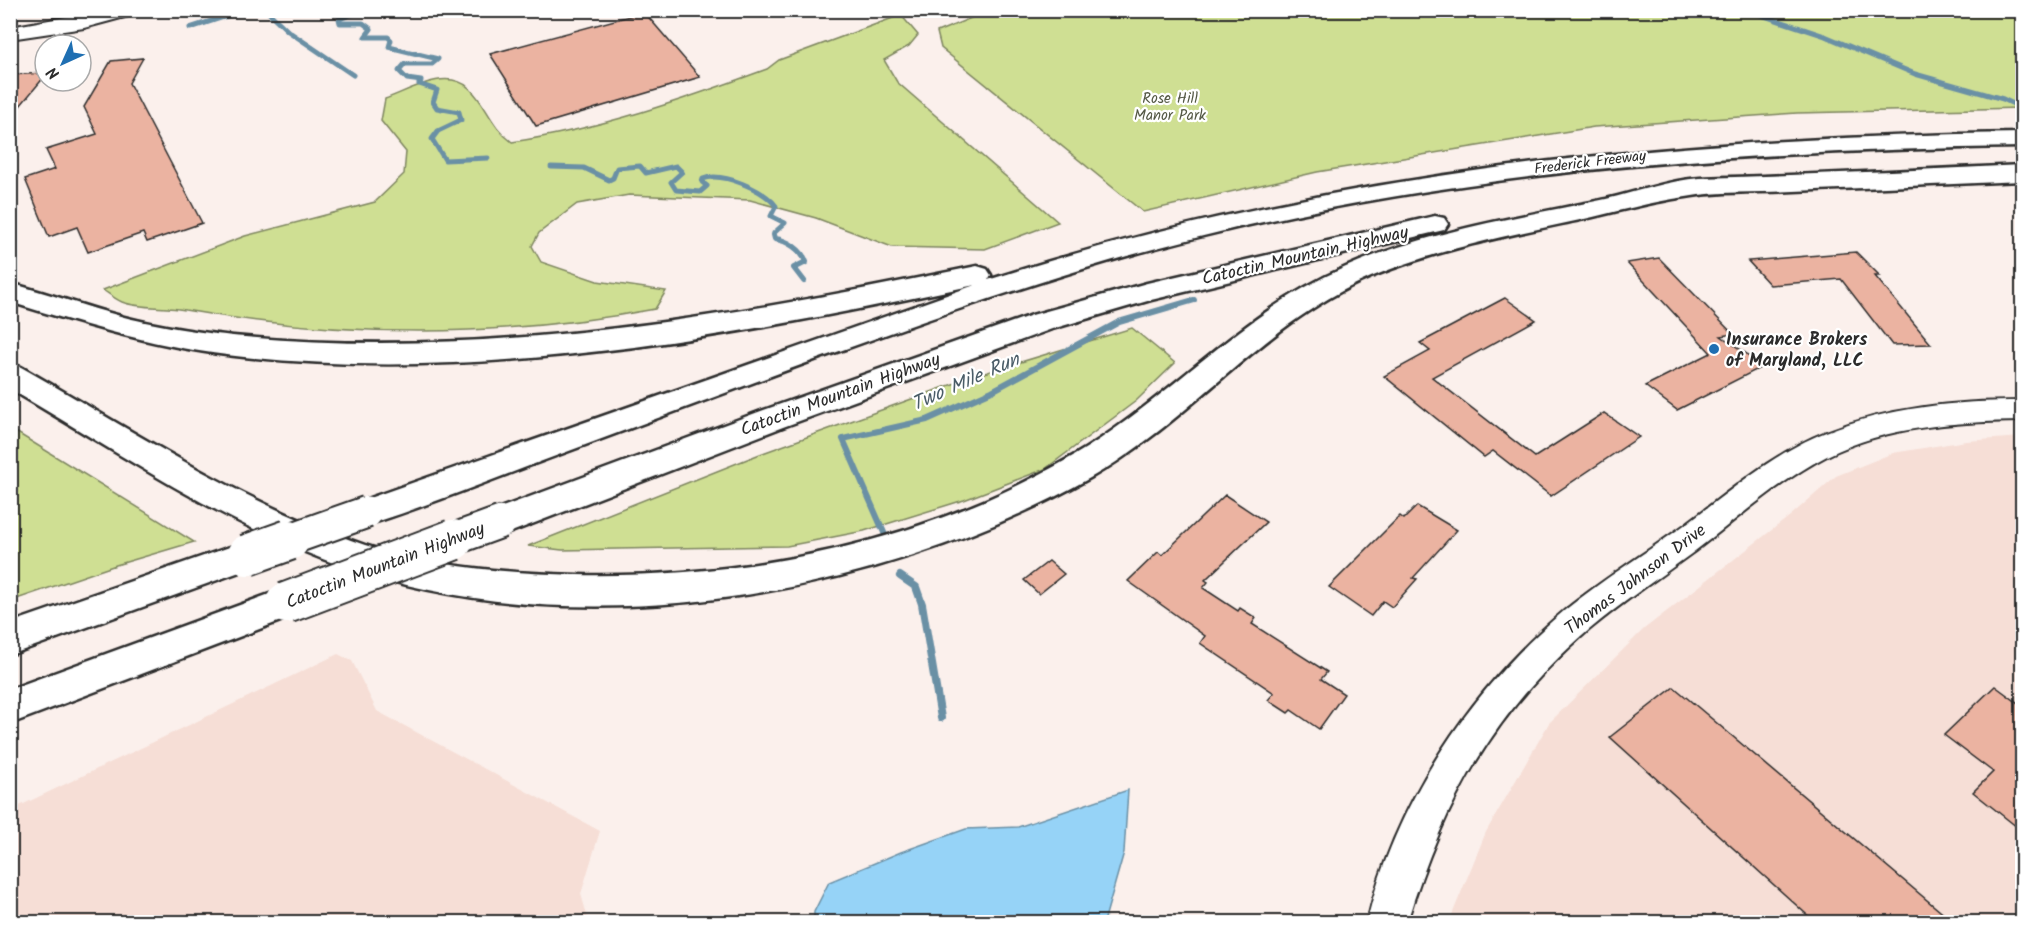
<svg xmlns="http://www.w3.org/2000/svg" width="2033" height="933" font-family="Kalam,sans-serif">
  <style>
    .built { fill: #f6ded6 }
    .green { fill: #cfdf93; stroke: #7d855f; stroke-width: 1.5 }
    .water { fill: #96d3f7; stroke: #6b90a5; stroke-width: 1.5 }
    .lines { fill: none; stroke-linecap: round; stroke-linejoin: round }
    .stream-far2 { stroke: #6b90a5; stroke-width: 5 }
    .stream-far1 { stroke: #6b90a5; stroke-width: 6 }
    .stream { stroke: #6b90a5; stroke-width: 8 }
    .building { fill: #ebb3a1; stroke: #2b2b2b; stroke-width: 1.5 }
    .minor-casing { stroke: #2b2b2b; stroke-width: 4 }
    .highway-casing { stroke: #2b2b2b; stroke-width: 5 }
    .minor { fill: #fff; fill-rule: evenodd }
    .highway { fill: #fff; fill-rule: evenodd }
    .highway-bridge-far1-casing { stroke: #2b2b2b; stroke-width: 35; stroke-linecap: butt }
    .highway-bridge-casing { stroke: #2b2b2b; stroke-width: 44; stroke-linecap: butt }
    .highway-bridge-far1 { stroke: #fff; stroke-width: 31 }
    .highway-bridge { stroke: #fff; stroke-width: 40 }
    .poi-dot { fill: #1f6fb2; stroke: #fff; stroke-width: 2 }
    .labels { text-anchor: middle; stroke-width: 4.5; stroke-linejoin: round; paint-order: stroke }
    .far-park-label { font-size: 15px; fill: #545845; stroke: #fff }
    .far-street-label { font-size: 15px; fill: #2b2b2b; stroke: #fff }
    .street-label { font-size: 18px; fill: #2b2b2b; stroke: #fff }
    .poi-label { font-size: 18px; font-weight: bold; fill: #2b2b2b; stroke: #fff; text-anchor: start }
    .water-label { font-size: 20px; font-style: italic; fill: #4b5d68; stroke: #fff }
  </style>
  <rect width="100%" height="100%" fill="#fbf0ec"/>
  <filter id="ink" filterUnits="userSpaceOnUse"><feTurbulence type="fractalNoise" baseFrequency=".0167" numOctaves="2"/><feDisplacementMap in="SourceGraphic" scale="12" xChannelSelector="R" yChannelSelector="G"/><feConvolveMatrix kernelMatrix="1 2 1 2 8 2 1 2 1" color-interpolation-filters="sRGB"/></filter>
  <g filter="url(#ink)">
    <!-- built -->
    <g class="built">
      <polygon points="2022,437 2022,922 1449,922 1486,832 1549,723 1644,629 1790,516 1836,476 1893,453 1966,441"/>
      <polygon points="338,654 352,661 377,711 600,831 581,894 589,922 11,922 11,810"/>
    </g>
    <!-- green -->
    <g class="green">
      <polygon points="988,11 2022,11 2022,108 1797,113 1594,127 1317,172 1143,212 941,48 937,32"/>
      <path d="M 901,15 L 918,35 L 909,46 L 884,60 L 897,82 L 1058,222 L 985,249 L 892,247 L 816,218 L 750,200 L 629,195 L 577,204 L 539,233 L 532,246 L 541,262 L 597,281 L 666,291 L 655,309 C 501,338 340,338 185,310 C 166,306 140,309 122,302 C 115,299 109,294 103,290 L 245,236 L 375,202 L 404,174 L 406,152 L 381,121 L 385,99 C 408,91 446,67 469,88 C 486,103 490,126 512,142 C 600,129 683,100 767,69 L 779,60 Z"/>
      <polygon points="1132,328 1175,363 1136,401 1045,469 964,500 864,531 787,546 562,550 528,546 760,454 975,376"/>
      <polygon points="11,429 194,542 116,565 11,601"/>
    </g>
    <!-- water -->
    <polygon class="water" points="1128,790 1124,852 1104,922 814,922 814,912 829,882 901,852 966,829 1018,827"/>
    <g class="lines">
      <!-- stream-far2 -->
      <g class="stream-far2">
        <polyline points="266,10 288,31 353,75"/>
        <polyline points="365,10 339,19 340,23 363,23 371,29 365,37 388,37 391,40 389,47 438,59 432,64 405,64 399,71 407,79 421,81 419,84 437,90 433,102 437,108 459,112 461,120 438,131 432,139 445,160 488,158"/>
        <polyline points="1746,10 1825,36 1915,74 2003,99 2022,108"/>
        <polyline points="190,28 245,10"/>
        <path d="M 551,167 L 584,168 L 609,180 L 613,178 L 617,168 L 640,166 L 646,173 L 676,166 L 682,172 L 671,182 L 676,190 L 700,192 L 707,186 L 702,182 L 703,179 C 722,171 764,190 776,206 L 771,216 L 785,223 L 774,233 L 775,237"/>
      </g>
      <!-- stream-far1 -->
      <g class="stream-far1">
        <path d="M 774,235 L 775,239 C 787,240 802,250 806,262 L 794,268 L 804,281"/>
        <polyline points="885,535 843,439 927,420 992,391 1119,322 1194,300"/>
      </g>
      <!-- stream -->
      <polyline class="stream" points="900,576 916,587 922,604 941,718"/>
    </g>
    <!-- building -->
    <g class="building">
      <polygon points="644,12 700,77 536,126 490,54"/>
      <polygon points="143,58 129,83 202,223 147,242 143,233 88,252 77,227 49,237 25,179 55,169 46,150 97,134 84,107 111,61"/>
      <polygon points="45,73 45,76 10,118 10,75"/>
      <polygon points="1856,252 1880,276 1875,276 1931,344 1892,345 1841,279 1770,285 1748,261"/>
      <polygon points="1659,258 1733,334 1721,336 1764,366 1677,410 1645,386 1711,353 1627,263"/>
      <polygon points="1505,298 1536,320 1432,377 1535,457 1604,413 1639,437 1551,496 1493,451 1484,457 1384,376 1430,351 1420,343"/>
      <polygon points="1225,495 1266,522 1205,580 1208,582 1203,588 1238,611 1240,608 1256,618 1252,624 1327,672 1321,679 1344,694 1319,729 1291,710 1288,713 1268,700 1274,693 1200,643 1205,636 1128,581 1158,552 1162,555"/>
      <polygon points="1417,506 1457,530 1413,578 1417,579 1392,607 1383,601 1371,616 1329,587 1400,516 1404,519"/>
      <polygon points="1049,561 1064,574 1039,594 1024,580"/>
      <polygon points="1995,686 2022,706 2022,831 1973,792 1993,772 1944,735"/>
      <polygon points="1674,687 1953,922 1815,922 1610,737"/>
    </g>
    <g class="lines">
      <!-- minor casing -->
      <g class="minor-casing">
        <g id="minor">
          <polygon points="105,10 138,10 136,14 84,28 10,39 10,27"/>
          <path d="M 2022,401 L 2022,421 C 1956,422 1887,426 1827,456 C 1777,482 1735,521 1691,554 C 1657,579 1621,603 1589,630 C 1493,712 1443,804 1407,922 L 1367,922 C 1394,804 1472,687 1565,610 C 1602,580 1644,554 1683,526 C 1729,492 1773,453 1826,432 C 1889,407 1955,401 2022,401 Z"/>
        </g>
      </g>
      <!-- highway casing -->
      <g class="highway-casing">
        <g id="highway">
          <path d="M 2022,133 L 2022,147 C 1719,151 1413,174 1120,258 C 928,314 741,388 553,457 C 491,480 430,505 367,525 L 355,521 L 350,512 L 355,503 L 975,285 C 735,336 490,383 244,357 C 164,349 87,326 10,302 L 10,283 C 48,293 86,307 124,317 C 159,326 208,334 245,337 C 492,359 736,316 977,266 L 987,269 L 991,275 L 988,280 C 1323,172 1671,137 2022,133 Z"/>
          <path d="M 2022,165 L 2022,181 C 1946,184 1870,188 1794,191 C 1759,193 1721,191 1686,197 C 1651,202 1615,212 1580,220 C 1510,235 1438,249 1371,277 C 1263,323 1191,421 1090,478 C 877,598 579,648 345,567 C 226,526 119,453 10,389 L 10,364 L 21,367 C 132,430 243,504 365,545 C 432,567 506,573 577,575 C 749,578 923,544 1073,456 C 1169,400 1242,311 1346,267 C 1428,231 1519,217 1606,199 C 1636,192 1670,180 1700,178 C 1807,175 1915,170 2022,165 Z"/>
          <polygon points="1435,216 1444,218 1448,224 1444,230 1151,300 1052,329 783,427 501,536 489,532 484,522 489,512 761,411 1032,315 1147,283"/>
          <polygon points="247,541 259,545 265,555 259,565 10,655 10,623"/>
          <polygon points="286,588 299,592 304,603 299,614 10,724 10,689"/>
        </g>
      </g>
      <!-- minor -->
      <use href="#minor" class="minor"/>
      <!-- highway -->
      <use href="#highway" class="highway"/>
      <!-- highway-bridge-far1 casing -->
      <g class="highway-bridge-far1-casing">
        <g id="highway-bridge-far1">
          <polyline points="285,541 367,512"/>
          <polyline points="449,541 501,522"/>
        </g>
      </g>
      <!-- highway-bridge casing -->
      <g class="highway-bridge-casing">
        <g id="highway-bridge">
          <polyline points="247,555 289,540"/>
          <polyline points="286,603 453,540"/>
        </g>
      </g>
      <!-- highway-bridge-far1 -->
      <use href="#highway-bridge-far1" class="highway-bridge-far1"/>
      <!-- highway-bridge -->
      <use href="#highway-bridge" class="highway-bridge"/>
    </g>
  </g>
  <!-- markers -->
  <circle class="poi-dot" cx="1714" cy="349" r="6"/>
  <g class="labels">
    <!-- far-park labels -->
    <g class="far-park-label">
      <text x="1170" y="103">Rose Hill<tspan x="1170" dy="17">Manor Park</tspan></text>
    </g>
    <!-- far-street labels -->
    <g class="far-street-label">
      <text transform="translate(1590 162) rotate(-7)" y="5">Frederick Freeway</text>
    </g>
    <!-- street labels -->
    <g class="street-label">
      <text transform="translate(1305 255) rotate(-13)" y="6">Catoctin Mountain Highway</text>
      <text transform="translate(840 394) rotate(-20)" y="6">Catoctin Mountain Highway</text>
      <text transform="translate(385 565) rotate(-21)" y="6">Catoctin Mountain Highway</text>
      <text transform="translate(1635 579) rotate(-37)" y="6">Thomas Johnson Drive</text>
    </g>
    <!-- poi labels -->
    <g class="poi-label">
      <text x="1726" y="345">Insurance Brokers<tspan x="1726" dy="21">of Maryland, LLC</tspan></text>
    </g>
    <!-- water labels -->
    <g class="water-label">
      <text transform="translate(965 381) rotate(-24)" y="7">Two Mile Run</text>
    </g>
  </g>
  <!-- margin -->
  <rect width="2033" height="933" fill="none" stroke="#fff" stroke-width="36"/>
  <rect x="18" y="18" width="1997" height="897" fill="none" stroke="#2b2b2b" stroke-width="2" filter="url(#ink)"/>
  <!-- north arrow -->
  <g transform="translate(63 63) rotate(225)"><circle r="28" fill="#ffffff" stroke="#aaaaaa" stroke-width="1.5"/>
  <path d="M0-4.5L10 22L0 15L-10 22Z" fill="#1f6fb2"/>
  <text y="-9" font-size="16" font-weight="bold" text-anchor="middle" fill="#2b2b2b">N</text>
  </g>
</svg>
